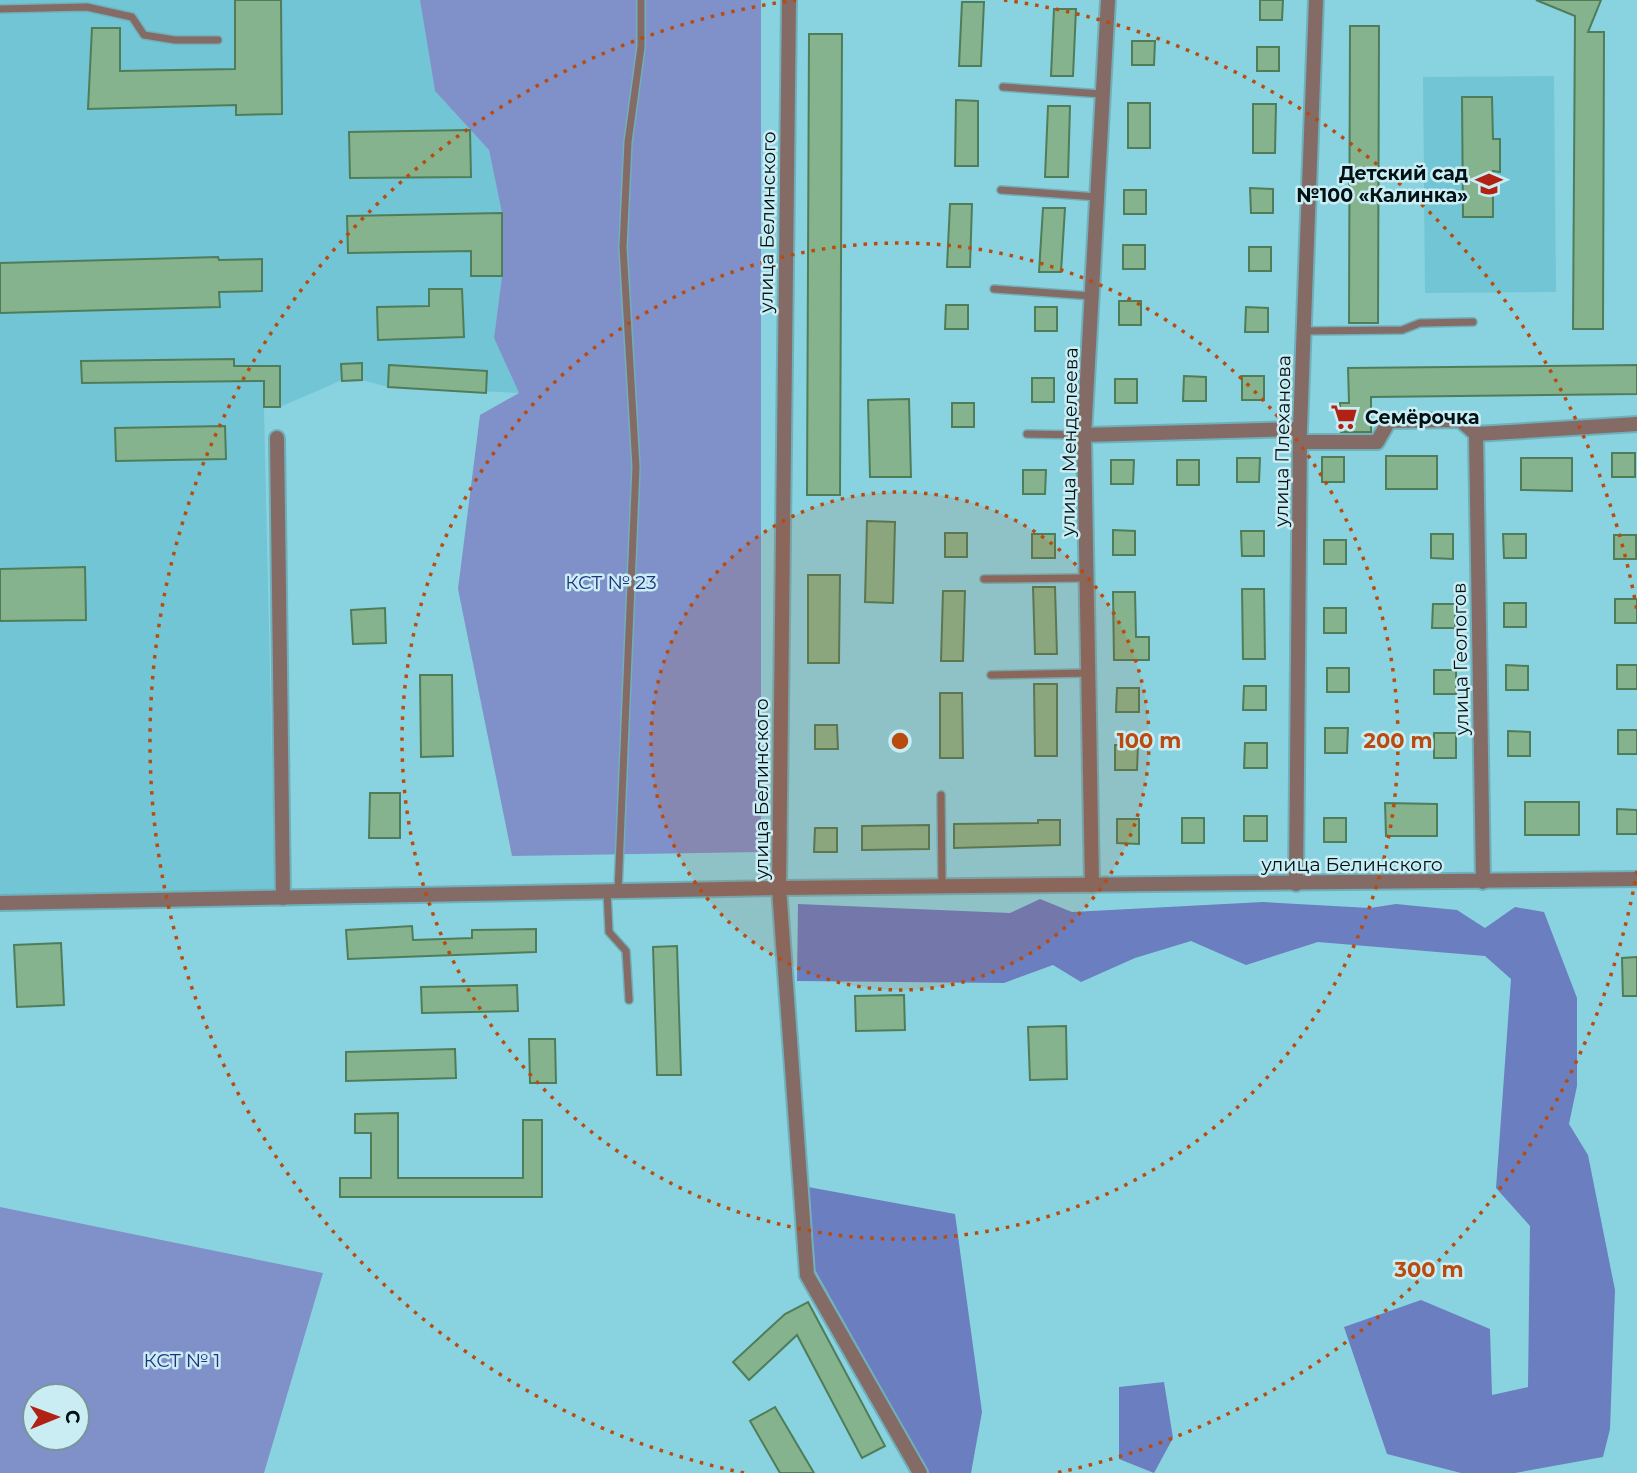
<svg xmlns="http://www.w3.org/2000/svg" width="1637" height="1473" font-family="Montserrat,sans-serif">
  <style>
    .built { fill: #72c5d4 }
    .green { fill: #7f91c8; fill-rule: evenodd }
    .forest { fill: #6a7ec0 }
    .building { fill: #84b38d; stroke: #4f7d59; stroke-width: 2 }
    .lines { fill: none; stroke-linecap: round; stroke-linejoin: round }
    .service-casing { stroke: #70b0bb; stroke-width: 10 }
    .minor-casing { stroke: #70b0bb; stroke-width: 18 }
    .service { stroke: #856b66; stroke-width: 7 }
    .minor { stroke: #856b66; stroke-width: 14 }
    .ring { fill: none; stroke: #ba4b0e; stroke-width: 3.5; stroke-dasharray: 3.5 7 }
    .labels { text-anchor: middle; stroke-width: 5; stroke-linejoin: round; paint-order: stroke }
    .poi-label { font-size: 19px; font-weight: bold; fill: #001114; stroke: #caedf4; text-anchor: end }
    .street-label { font-size: 19px; fill: #001114; stroke: #caedf4 }
    .park-label { font-size: 19px; fill: #233180; stroke: #caedf4 }
    .centre { fill: #ba4b0e; stroke: #caedf4; stroke-width: 3.5 }
    .ring-label { font-size: 21px; text-anchor: middle; font-weight: bold; fill: #ba4b0e; stroke: #caedf4; stroke-width: 5; stroke-linejoin: round; paint-order: stroke }
  </style>
  <rect width="100%" height="100%" fill="#89d3e0"/>
  <!-- built -->
  <g class="built">
    <polygon points="0,0 420,0 435,91 489,150 502,213 502,276 494,338 519,393 388,387 362,380 342,380 280,407 264,407 275,893 0,897"/>
    <polygon points="1554,76 1556,292 1425,293 1423,77"/>
  </g>
  <!-- green -->
  <g class="green">
    <polygon points="420,0 761,0 761,852 512,856 458,589 480,415 519,393 494,338 502,276 502,213 489,150 435,91"/>
    <path d="M 0,1207 L 323,1273 L 264,1473 L 0,1473 ZM 77,1396 L 77,1438 L 35,1438 L 35,1396 Z"/>
  </g>
  <!-- forest -->
  <g class="forest">
    <polygon points="1040,899 1072,912 1263,902 1370,908 1396,904 1457,910 1485,928 1515,907 1544,912 1577,998 1577,1086 1569,1124 1588,1155 1615,1290 1610,1429 1603,1457 1515,1473 1461,1473 1387,1454 1344,1327 1421,1300 1490,1329 1492,1395 1528,1387 1530,1226 1496,1188 1511,979 1485,956 1318,942 1246,965 1191,941 1135,958 1081,982 1053,965 1004,983 797,981 798,904 1010,913"/>
    <polygon points="808,1187 955,1214 982,1412 971,1473 929,1473 815,1270"/>
    <polygon points="1164,1382 1173,1438 1154,1473 1119,1459 1119,1387"/>
  </g>
  <!-- building -->
  <g class="building">
    <polygon points="235,0 281,0 282,114 236,115 236,105 88,109 92,28 120,28 120,71 235,69"/>
    <polygon points="1260,0 1283,0 1282,20 1260,20"/>
    <polygon points="1536,0 1601,0 1588,32 1604,32 1603,329 1573,329 1575,16"/>
    <polygon points="962,2 984,2 981,66 959,66"/>
    <polygon points="1054,9 1076,9 1073,76 1051,76"/>
    <polygon points="1350,26 1379,26 1378,323 1349,323"/>
    <polygon points="809,34 842,34 840,495 807,495"/>
    <polygon points="1132,41 1155,41 1154,65 1132,65"/>
    <rect x="1257" y="47" width="22" height="24"/>
    <polygon points="1462,97 1492,97 1493,139 1500,139 1500,172 1493,171 1493,217 1463,217"/>
    <polygon points="956,100 978,101 978,166 955,166"/>
    <rect x="1128" y="103" width="22" height="45"/>
    <polygon points="1253,104 1276,104 1275,153 1253,153"/>
    <polygon points="1048,106 1070,106 1068,177 1045,177"/>
    <polygon points="470,130 471,177 350,178 349,132"/>
    <polygon points="1250,188 1273,189 1273,213 1251,213"/>
    <rect x="1124" y="190" width="22" height="24"/>
    <polygon points="950,204 972,204 970,267 947,267"/>
    <polygon points="1043,208 1065,208 1061,272 1039,272"/>
    <polygon points="502,213 502,276 471,276 471,251 348,253 347,216"/>
    <rect x="1123" y="245" width="22" height="24"/>
    <rect x="1249" y="247" width="22" height="24"/>
    <polygon points="218,257 219,260 262,259 262,291 219,292 220,307 0,313 0,263"/>
    <polygon points="429,289 462,289 464,337 378,340 377,307 429,306"/>
    <rect x="1119" y="301" width="22" height="24"/>
    <polygon points="946,305 968,305 968,329 945,329"/>
    <rect x="1035" y="307" width="22" height="24"/>
    <polygon points="1246,307 1268,308 1268,332 1245,332"/>
    <polygon points="234,359 234,366 280,366 280,407 264,407 264,381 82,383 81,361"/>
    <polygon points="362,363 362,380 342,381 341,364"/>
    <polygon points="389,365 487,371 486,393 388,387"/>
    <polygon points="1637,365 1637,394 1371,397 1371,432 1341,432 1340,403 1349,403 1348,368"/>
    <polygon points="1184,376 1206,377 1206,401 1183,401"/>
    <rect x="1242" y="376" width="22" height="24"/>
    <rect x="1032" y="378" width="22" height="24"/>
    <rect x="1115" y="379" width="22" height="24"/>
    <polygon points="909,399 911,477 870,477 868,400"/>
    <rect x="952" y="403" width="22" height="24"/>
    <polygon points="225,426 226,459 116,461 115,428"/>
    <rect x="1612" y="453" width="23" height="24"/>
    <rect x="1386" y="456" width="51" height="33"/>
    <rect x="1322" y="457" width="22" height="25"/>
    <polygon points="1237,458 1260,458 1259,482 1237,482"/>
    <polygon points="1521,458 1572,458 1572,491 1521,490"/>
    <polygon points="1111,460 1134,460 1133,484 1111,484"/>
    <rect x="1177" y="460" width="22" height="25"/>
    <polygon points="1023,470 1046,470 1045,494 1023,494"/>
    <polygon points="867,521 895,522 893,603 865,602"/>
    <polygon points="1113,530 1135,531 1135,555 1113,555"/>
    <polygon points="1241,531 1264,531 1264,556 1242,556"/>
    <rect x="945" y="533" width="22" height="24"/>
    <rect x="1032" y="534" width="23" height="24"/>
    <polygon points="1431,534 1453,534 1453,559 1431,558"/>
    <polygon points="1503,534 1526,534 1526,558 1504,558"/>
    <rect x="1614" y="535" width="22" height="24"/>
    <rect x="1324" y="540" width="22" height="24"/>
    <polygon points="85,567 86,620 0,621 0,569"/>
    <polygon points="808,575 840,575 839,663 808,663"/>
    <polygon points="1033,587 1055,587 1057,654 1035,654"/>
    <polygon points="1242,589 1264,589 1265,659 1243,659"/>
    <polygon points="943,591 965,591 963,661 941,661"/>
    <polygon points="1113,592 1135,592 1136,637 1149,637 1149,660 1114,660"/>
    <rect x="1615" y="599" width="22" height="24"/>
    <rect x="1504" y="603" width="22" height="24"/>
    <polygon points="1433,604 1455,604 1455,628 1432,628"/>
    <polygon points="385,608 386,643 353,644 351,610"/>
    <rect x="1324" y="608" width="22" height="25"/>
    <polygon points="1506,665 1528,666 1528,690 1506,690"/>
    <rect x="1617" y="665" width="20" height="24"/>
    <rect x="1327" y="668" width="22" height="24"/>
    <rect x="1434" y="670" width="22" height="24"/>
    <polygon points="420,675 452,675 453,756 421,757"/>
    <polygon points="1034,684 1057,684 1057,756 1035,756"/>
    <polygon points="1244,686 1266,686 1266,710 1243,710"/>
    <polygon points="1117,688 1139,688 1139,712 1116,712"/>
    <polygon points="940,693 962,693 963,758 940,758"/>
    <polygon points="815,725 837,725 838,749 815,749"/>
    <polygon points="1325,728 1348,728 1347,753 1325,753"/>
    <rect x="1618" y="730" width="19" height="24"/>
    <polygon points="1508,731 1530,732 1530,756 1508,756"/>
    <rect x="1434" y="733" width="22" height="25"/>
    <polygon points="1245,743 1267,743 1267,768 1244,768"/>
    <polygon points="1115,745 1138,745 1137,770 1115,770"/>
    <polygon points="370,793 400,793 400,838 369,838"/>
    <rect x="1525" y="802" width="54" height="33"/>
    <polygon points="1385,803 1437,804 1437,836 1386,836"/>
    <polygon points="1617,809 1637,810 1637,834 1617,834"/>
    <rect x="1244" y="816" width="23" height="25"/>
    <rect x="1182" y="818" width="22" height="25"/>
    <rect x="1324" y="818" width="22" height="24"/>
    <polygon points="1117,819 1139,819 1139,844 1117,843"/>
    <polygon points="1038,820 1060,820 1060,845 954,848 954,824 1038,823"/>
    <polygon points="929,825 929,849 862,850 862,826"/>
    <polygon points="815,828 837,828 837,852 814,852"/>
    <polygon points="412,926 413,940 472,938 472,930 536,929 536,952 348,959 346,930"/>
    <polygon points="61,943 64,1005 17,1007 14,945"/>
    <polygon points="677,946 681,1075 657,1075 653,947"/>
    <polygon points="1637,957 1637,996 1623,996 1622,958"/>
    <polygon points="517,985 518,1011 422,1013 421,987"/>
    <polygon points="904,995 905,1030 856,1031 855,996"/>
    <polygon points="1066,1026 1067,1079 1030,1080 1028,1027"/>
    <polygon points="529,1039 555,1039 556,1083 530,1083"/>
    <polygon points="455,1049 456,1078 346,1081 346,1052"/>
    <polygon points="398,1113 398,1178 523,1178 523,1120 542,1120 542,1197 340,1197 340,1178 371,1178 371,1133 355,1133 355,1114"/>
    <polygon points="808,1302 885,1446 862,1458 797,1335 749,1380 733,1362 785,1314"/>
    <polygon points="775,1407 814,1473 780,1473 750,1421"/>
  </g>
  <g class="lines">
    <!-- service casing -->
    <g class="service-casing">
      <g id="service">
        <polyline points="0,9 87,7 132,17 144,35 175,40 218,40"/>
        <polyline points="1003,87 1102,94"/>
        <polyline points="1001,190 1097,197"/>
        <polyline points="994,289 1091,296"/>
        <polyline points="1304,331 1402,330 1420,323 1473,322"/>
        <polyline points="1027,434 1084,435"/>
        <polyline points="984,579 1086,578"/>
        <polyline points="991,675 1088,673"/>
        <polyline points="941,795 942,886"/>
        <polyline points="618,891 636,467 623,247 628,142 641,47 641,0"/>
        <polyline points="607,892 609,932 626,951 629,1000"/>
      </g>
    </g>
    <!-- minor casing -->
    <g class="minor-casing">
      <g id="minor">
        <polyline points="789,0 779,888 807,1275 920,1473"/>
        <polyline points="1476,434 1483,882"/>
        <polyline points="1084,435 1300,429"/>
        <polyline points="277,438 283,898"/>
        <polyline points="1300,442 1377,442 1389,421 1460,420 1476,434 1637,424"/>
        <polyline points="1296,884 1300,429 1316,0"/>
        <polyline points="1092,885 1084,435 1108,0"/>
        <polyline points="0,903 779,888 1637,879"/>
      </g>
    </g>
    <!-- service -->
    <use href="#service" class="service"/>
    <!-- minor -->
    <use href="#minor" class="minor"/>
  </g>
  <!-- distance rings -->
  <circle cx="900" cy="741" r="249" fill="#ba4b0e" fill-opacity=".12"/>
  <g class="ring">
    <circle cx="900" cy="741" r="249"/>
    <circle cx="900" cy="741" r="498"/>
    <path d="M1637 871A748 748 0 0 1 1056 1473M744 1473A748 748 0 0 1 796 0M1004 0A748 748 0 0 1 1637 611"/>
  </g>
  <!-- icons -->
  <defs>
    <g id="school-bare" transform="scale(2.1)"><path d="M0-5L7-2L0 1L-7-2ZM-4 1L0 2.5L4 1V4Q0 6-4 4Z" fill="#b12215" stroke="#caedf4" stroke-width="2.5" paint-order="stroke"/></g>
    <g id="supermarket-bare" transform="scale(2.1)"><path d="M-6-5.5h2.5l.6 2H6L4.5 2H-2.5L-4.4-4H-6ZM-1.5 3.2a1.3 1.3 0 1 0 .1 0ZM3 3.2a1.3 1.3 0 1 0 .1 0Z" fill="#b12215" stroke="#caedf4" stroke-width="2.5" paint-order="stroke"/></g>
  </defs>
  <g fill-rule="evenodd">
    <use href="#school-bare" x="1489" y="184"/>
    <use href="#supermarket-bare" x="1344" y="417"/>
  </g>
  <g class="labels">
    <!-- poi labels -->
    <g class="poi-label">
      <text x="1468" y="180">Детский сад<tspan x="1468" dy="22">№100 «Калинка»</tspan></text>
      <text x="1365" y="424" text-anchor="start">Семёрочка</text>
    </g>
    <!-- street labels -->
    <g class="street-label">
      <text transform="translate(767 222) rotate(-89)" y="7">улица Белинского</text>
      <text transform="translate(1282 441) rotate(-89)" y="7">улица Плеханова</text>
      <text transform="translate(1069 442) rotate(-89)" y="7">улица Менделеева</text>
      <text transform="translate(1460 659) rotate(-91)" y="7">улица Геологов</text>
      <text transform="translate(761 789) rotate(-90)" y="7">улица Белинского</text>
      <text x="1352" y="871">улица Белинского</text>
    </g>
    <!-- park labels -->
    <g class="park-label">
      <text x="611" y="589">КСТ № 23</text>
      <text x="182" y="1367">КСТ № 1</text>
    </g>
  </g>
  <circle cx="900" cy="741" r="10" class="centre"/>
  <g class="ring-label">
    <text x="1149" y="748">100 m</text>
    <text x="1398" y="748">200 m</text>
    <text x="1429" y="1277">300 m</text>
  </g>
  <!-- north arrow -->
  <g transform="translate(56 1417) rotate(89)"><circle r="33" fill="#caedf4" stroke="#79959a" stroke-width="2"/>
  <path d="M0-5L12 26L0 18L-12 26Z" fill="#b12215"/>
  <text y="-10" font-size="19" font-weight="bold" text-anchor="middle" fill="#001114">С</text>
  </g>
</svg>
